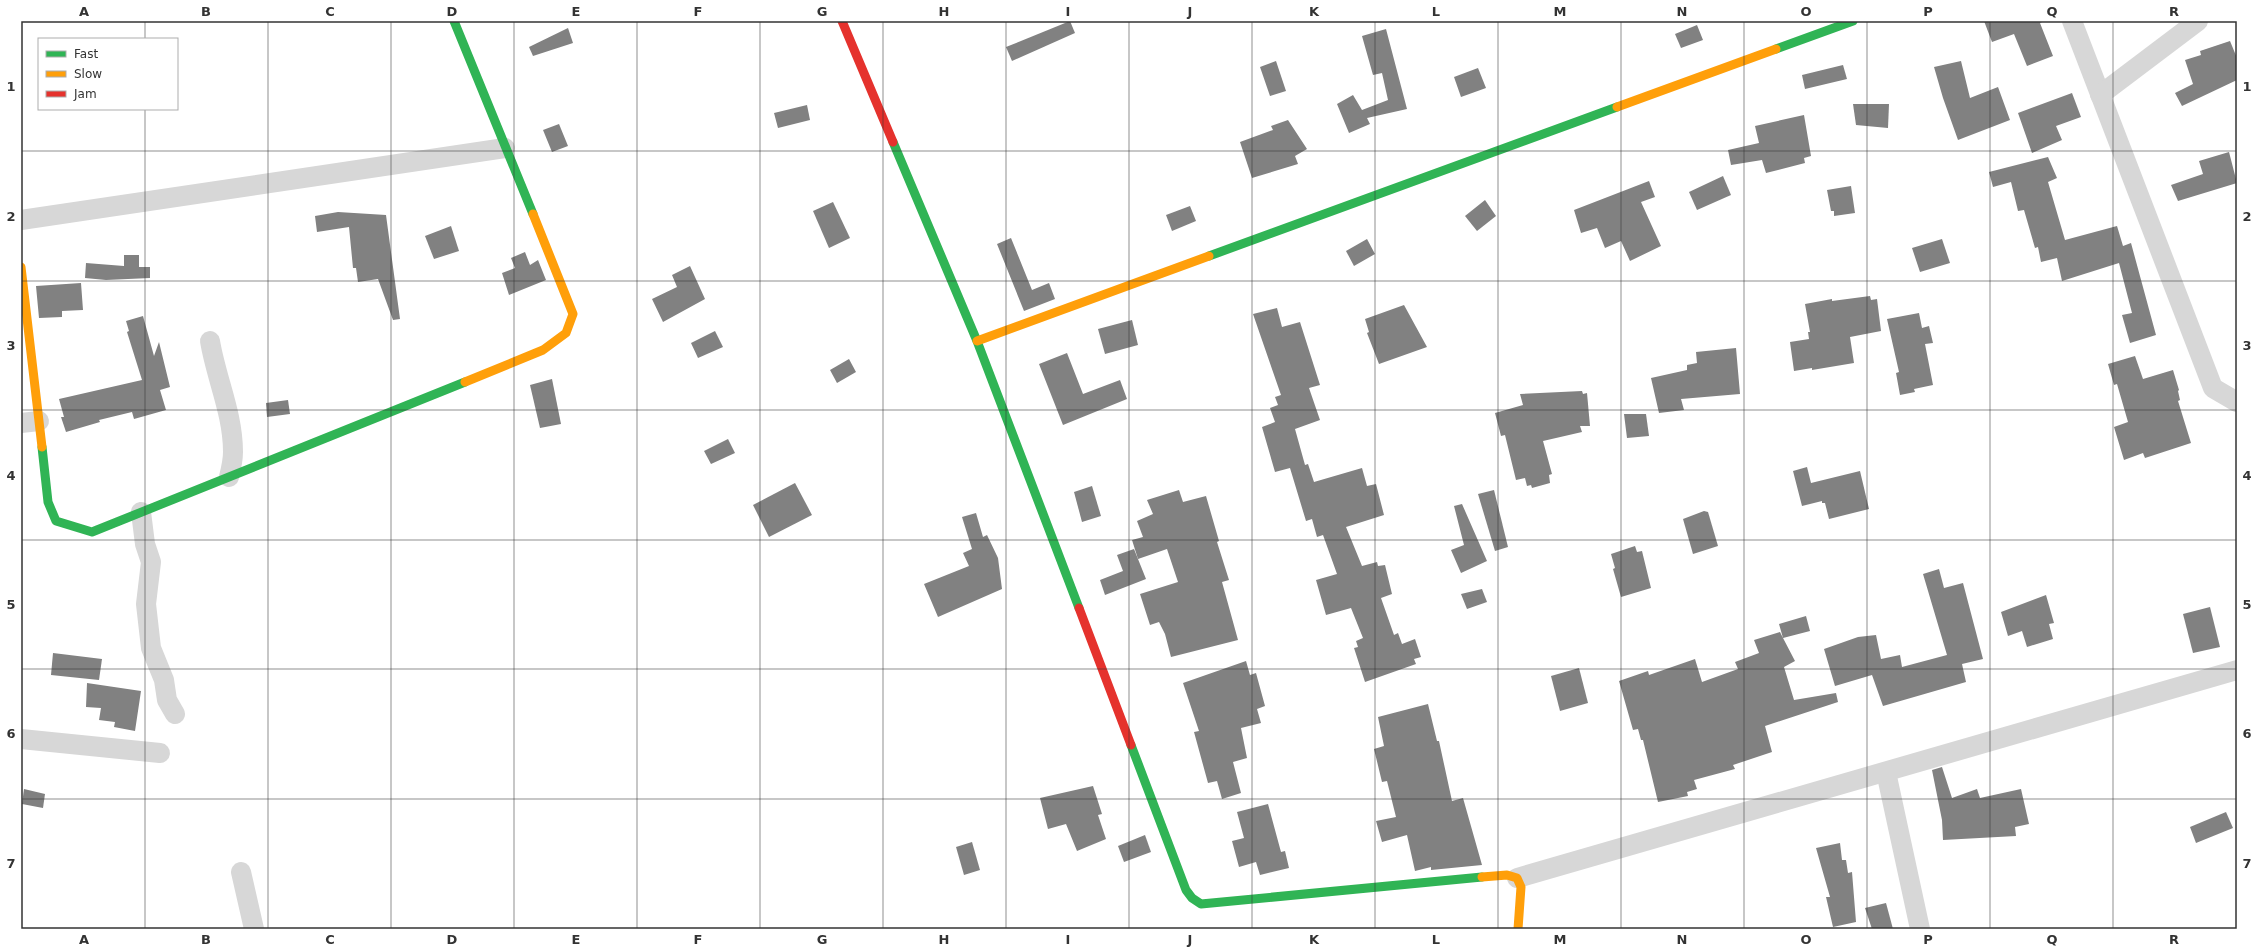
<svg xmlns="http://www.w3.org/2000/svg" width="2258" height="950" font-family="'DejaVu Sans',sans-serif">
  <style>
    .building { fill: #818181 }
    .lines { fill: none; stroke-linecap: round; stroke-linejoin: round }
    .street { stroke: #d7d7d7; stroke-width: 20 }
    .fast { stroke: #30b455; stroke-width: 9 }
    .slow { stroke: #ff9f0a; stroke-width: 9 }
    .jam { stroke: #e5322d; stroke-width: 9 }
    .grid { fill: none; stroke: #333; stroke-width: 1; stroke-opacity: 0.55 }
    .neatline { fill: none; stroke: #333; stroke-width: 1.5 }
    .grid-label { font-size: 13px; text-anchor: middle; font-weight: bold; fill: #333 }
  </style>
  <rect width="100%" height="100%" fill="#fff"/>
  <!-- building -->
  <g class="building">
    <polygon points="1070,21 1075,33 1012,61 1006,47"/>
    <polygon points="1984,21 2044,21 2040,23 2053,56 2027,66 2014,34 1992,42"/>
    <polygon points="1697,25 1703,40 1681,48 1675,34"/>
    <polygon points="568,28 573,43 533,56 529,47"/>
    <polygon points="1386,29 1407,109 1367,118 1370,124 1349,133 1337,104 1353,95 1362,110 1388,100 1382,73 1373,75 1362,36"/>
    <polygon points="2230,41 2237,58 2237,80 2182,106 2175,93 2193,84 2185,60 2201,55 2200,51"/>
    <polygon points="1276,61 1286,91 1270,96 1260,67"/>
    <polygon points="1961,61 1970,98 1998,87 2010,120 1958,140 1943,98 1934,67"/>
    <polygon points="1843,65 1847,79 1805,89 1802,75"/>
    <polygon points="1478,68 1486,88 1461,97 1454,77"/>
    <polygon points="2072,93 2081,117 2056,126 2062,140 2032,153 2018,113"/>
    <polygon points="1853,104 1889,104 1888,128 1856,125"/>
    <polygon points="807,105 810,120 778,128 774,113"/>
    <polygon points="1804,115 1811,156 1804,158 1805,163 1766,173 1762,160 1731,165 1728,150 1759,143 1755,126"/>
    <polygon points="1288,120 1307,149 1295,156 1298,164 1252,178 1240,142 1273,130 1271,126"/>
    <polygon points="559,124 568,146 552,152 543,130"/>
    <polygon points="2229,152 2237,183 2178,201 2171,185 2203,174 2199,161"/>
    <polygon points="2048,157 2057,178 2048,182 2065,240 2117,226 2123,246 2131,243 2156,335 2130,343 2122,315 2132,313 2119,263 2062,281 2057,258 2041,262 2038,247 2035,248 2024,210 2018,211 2011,182 1993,187 1989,172"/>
    <polygon points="1723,176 1731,195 1697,210 1689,192"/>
    <polygon points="1649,181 1655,197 1641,202 1661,246 1630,261 1621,241 1605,248 1597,228 1581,233 1574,210"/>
    <polygon points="1851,186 1855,213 1834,216 1834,211 1831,211 1827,190"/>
    <polygon points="1485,200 1496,216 1477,231 1465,216"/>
    <polygon points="833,202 850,238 829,248 813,211"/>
    <polygon points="1190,206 1196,221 1172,231 1166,215"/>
    <polygon points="338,212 386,215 400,319 393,320 378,279 358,282 356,268 353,268 349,227 317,232 315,216"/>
    <polygon points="451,226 459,251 434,259 425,236"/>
    <polygon points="1011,238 1032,290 1049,283 1055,299 1024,311 997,244"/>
    <polygon points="1367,239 1375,254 1354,266 1346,251"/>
    <polygon points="1942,239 1950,263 1920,272 1912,248"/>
    <polygon points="525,252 530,265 538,260 546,280 509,295 502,273 515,268 511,258"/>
    <polygon points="124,255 139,255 139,267 150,267 150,278 106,280 85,278 86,263 124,266"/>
    <polygon points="690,266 705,299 663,322 652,299 677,287 672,275"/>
    <polygon points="81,283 83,310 62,311 62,317 39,318 36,286"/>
    <polygon points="1870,296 1871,300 1877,299 1881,331 1850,337 1854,363 1812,370 1812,368 1794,371 1790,342 1809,339 1808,332 1810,332 1805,304 1832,299 1832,301"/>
    <polygon points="1404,305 1427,347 1379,364 1367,333 1369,332 1365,319"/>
    <polygon points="1277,308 1282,327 1300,322 1320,385 1309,388 1320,420 1295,429 1305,465 1308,464 1314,482 1362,468 1367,486 1376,484 1384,515 1346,527 1362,566 1377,562 1378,566 1385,565 1392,594 1381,598 1394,635 1398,633 1402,644 1415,639 1421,657 1414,659 1416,664 1365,682 1354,648 1358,647 1356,641 1363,638 1351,608 1326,615 1316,580 1337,574 1323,535 1317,537 1312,519 1306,521 1290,468 1275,472 1262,427 1275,422 1270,408 1278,405 1275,397 1281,395 1253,314"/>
    <polygon points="1919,313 1922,328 1929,326 1933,343 1925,344 1933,385 1914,389 1915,392 1900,395 1896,373 1899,372 1887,319"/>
    <polygon points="143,316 154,356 159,342 170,387 160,390 166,410 134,419 132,412 99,420 100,422 66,432 61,417 64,417 59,399 142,380 127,332 129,331 126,321"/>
    <polygon points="1132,320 1138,345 1105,354 1098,329"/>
    <polygon points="715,331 723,347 698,358 691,343"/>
    <polygon points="1736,348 1740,394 1681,399 1684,410 1659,413 1651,378 1687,370 1687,365 1697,363 1696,352"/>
    <polygon points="1067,353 1083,394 1120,380 1127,399 1063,425 1039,364"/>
    <polygon points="2135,356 2143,379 2173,370 2179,390 2178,391 2180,400 2178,401 2191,443 2145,458 2143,453 2124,460 2114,427 2128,422 2117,384 2114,385 2108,364"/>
    <polygon points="849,359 856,372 837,383 830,370"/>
    <polygon points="552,379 561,424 540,428 530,385"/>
    <polygon points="1582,391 1583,394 1587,393 1590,426 1580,426 1582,432 1543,441 1552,474 1549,475 1550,483 1532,488 1531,485 1527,486 1525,478 1516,480 1505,435 1501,436 1495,413 1523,405 1520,394"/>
    <polygon points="288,400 290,414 267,417 266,403"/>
    <polygon points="1624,414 1646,414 1649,436 1627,438"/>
    <polygon points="728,439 735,453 711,464 704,451"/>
    <polygon points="1807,467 1811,483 1860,471 1869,509 1829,519 1825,503 1822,503 1822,501 1802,506 1793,471"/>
    <polygon points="795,483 812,515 769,537 753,505"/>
    <polygon points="1092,486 1101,516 1082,522 1074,492"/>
    <polygon points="1179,490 1183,502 1206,496 1219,541 1217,542 1229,580 1222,582 1238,640 1171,657 1165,634 1159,622 1150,625 1140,594 1178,582 1167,549 1138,559 1132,540 1143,537 1137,521 1153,514 1147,500"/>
    <polygon points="1494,490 1508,547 1495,551 1478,494"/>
    <polygon points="1462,504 1487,561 1461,573 1451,550 1464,545 1454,506"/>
    <polygon points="1704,511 1708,512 1718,546 1693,554 1683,519"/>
    <polygon points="976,513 983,537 987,535 998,558 1002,589 938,617 924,584 969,566 963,553 972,549 962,517"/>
    <polygon points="1635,546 1637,552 1642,551 1651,588 1621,597 1613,569 1615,568 1611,554"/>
    <polygon points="1134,549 1146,579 1105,595 1100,580 1123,571 1117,555"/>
    <polygon points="1939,569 1944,588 1963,583 1983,659 1962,664 1966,682 1883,706 1872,675 1835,686 1824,649 1858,637 1876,635 1881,659 1900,655 1902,667 1947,655 1923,574"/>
    <polygon points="1482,589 1487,602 1467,609 1461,594"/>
    <polygon points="2046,595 2054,623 2049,624 2053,639 2027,647 2022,631 2008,636 2001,612"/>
    <polygon points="2210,607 2220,647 2193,653 2183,614"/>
    <polygon points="1806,616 1810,631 1783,638 1795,661 1784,667 1794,700 1836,693 1838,702 1765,726 1772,752 1733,765 1735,769 1694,780 1697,789 1687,792 1688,796 1658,802 1643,740 1641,740 1638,729 1633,730 1619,681 1648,671 1649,675 1695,659 1702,682 1738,669 1735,662 1759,653 1754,640 1780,632 1783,638 1779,624"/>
    <polygon points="53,653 102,659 99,680 51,675"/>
    <polygon points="1246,661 1250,675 1256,673 1265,706 1257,709 1261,723 1241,728 1247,758 1233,762 1241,793 1222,799 1217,781 1208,783 1194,732 1199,731 1183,683"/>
    <polygon points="1579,668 1588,703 1560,711 1551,676"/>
    <polygon points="87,683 141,691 135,731 114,727 115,722 99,720 101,708 86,707"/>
    <polygon points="1428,704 1437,741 1439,741 1452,801 1463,798 1482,865 1431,870 1431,867 1415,871 1407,835 1382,842 1376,821 1396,817 1387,781 1382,782 1374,749 1384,746 1378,717"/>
    <polygon points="1942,767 1952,798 1977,789 1980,798 2021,789 2029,824 2015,827 2016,836 1943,840 1942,820 1932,770"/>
    <polygon points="1093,786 1102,814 1098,815 1106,839 1077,851 1066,824 1048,829 1040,798"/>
    <polygon points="24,789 45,794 43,808 22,804"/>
    <polygon points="1268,804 1281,852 1285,851 1289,868 1260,875 1256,862 1239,867 1232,841 1244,838 1237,812"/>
    <polygon points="2226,812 2233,828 2196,843 2190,827"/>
    <polygon points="1145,835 1151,852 1124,862 1118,846"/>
    <polygon points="972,842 980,870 964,875 956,847"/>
    <polygon points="1840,843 1842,860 1846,860 1848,873 1852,872 1856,922 1833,927 1826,897 1830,897 1816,848"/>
    <polygon points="1886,903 1893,929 1872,929 1865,908"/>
  </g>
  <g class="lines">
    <!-- street -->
    <g class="street">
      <polyline points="2072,21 2213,388 2237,402"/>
      <polyline points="2100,95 2198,21"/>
      <polyline points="21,220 505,148"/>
      <path d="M 210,341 C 216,378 233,413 233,452 C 233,460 231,469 229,477"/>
      <polyline points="21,423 39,421"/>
      <polyline points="141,512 145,544 151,562 146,604 151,648 164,680 167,700 175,714"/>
      <polyline points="21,739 160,753"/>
      <polyline points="1886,772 1920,929"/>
      <polyline points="241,872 254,929"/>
      <polyline points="1517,878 2237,670"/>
    </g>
    <!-- fast -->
    <g class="fast">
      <polyline points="454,21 533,214"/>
      <polyline points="1776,49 1853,21"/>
      <polyline points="893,142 977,341 1079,608"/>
      <polyline points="1209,256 1617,107"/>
      <polyline points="42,447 48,502 56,521 92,532 465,382"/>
      <polyline points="1131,745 1186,890 1192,898 1201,904 1482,877"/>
    </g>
    <!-- slow -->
    <g class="slow">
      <polyline points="1617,107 1776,49"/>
      <polyline points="21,267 42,447"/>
      <polyline points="977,341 1209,256"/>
      <polyline points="465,382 543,350 566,333 573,314 533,214"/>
      <polyline points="1482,877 1507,875 1517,878 1521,887 1518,929"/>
    </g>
    <!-- jam -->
    <g class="jam">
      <polyline points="842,21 893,142"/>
      <polyline points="1079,608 1131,745"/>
    </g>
  </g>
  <!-- grid -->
  <path class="grid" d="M 145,21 L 145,39M 268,21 L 268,929M 391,21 L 391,929M 514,21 L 514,929M 637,21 L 637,929M 760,21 L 760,929M 883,21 L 883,929M 1006,21 L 1006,929M 1129,21 L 1129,929M 1252,21 L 1252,929M 1375,21 L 1375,929M 1498,21 L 1498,929M 1621,21 L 1621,929M 1744,21 L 1744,929M 1867,21 L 1867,929M 1990,21 L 1990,929M 2113,21 L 2113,929M 145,109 L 145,929M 21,151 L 2237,151M 21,281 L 2237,281M 21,410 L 2237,410M 21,540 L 2237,540M 21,669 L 2237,669M 21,799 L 2237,799"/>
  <!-- border -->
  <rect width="2258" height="950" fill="none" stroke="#ffffff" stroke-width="44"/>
  <!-- legend -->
  <rect x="38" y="38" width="140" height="72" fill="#ffffff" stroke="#adadad"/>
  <rect x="46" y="51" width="20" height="6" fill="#30b455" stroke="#adadad"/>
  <text x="74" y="58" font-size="12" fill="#333333">Fast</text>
  <rect x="46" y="71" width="20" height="6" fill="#ff9f0a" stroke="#adadad"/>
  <text x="74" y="78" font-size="12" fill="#333333">Slow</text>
  <rect x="46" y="91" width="20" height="6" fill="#e5322d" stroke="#adadad"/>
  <text x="74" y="98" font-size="12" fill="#333333">Jam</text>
  <rect x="22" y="22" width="2214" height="906" class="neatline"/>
  <g class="grid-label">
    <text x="84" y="16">A</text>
    <text x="206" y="16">B</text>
    <text x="330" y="16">C</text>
    <text x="452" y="16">D</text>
    <text x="576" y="16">E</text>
    <text x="698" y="16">F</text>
    <text x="822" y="16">G</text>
    <text x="944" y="16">H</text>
    <text x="1068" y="16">I</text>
    <text x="1190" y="16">J</text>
    <text x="1314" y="16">K</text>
    <text x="1436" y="16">L</text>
    <text x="1560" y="16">M</text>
    <text x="1682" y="16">N</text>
    <text x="1806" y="16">O</text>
    <text x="1928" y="16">P</text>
    <text x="2052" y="16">Q</text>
    <text x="2174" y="16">R</text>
    <text x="11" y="91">1</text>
    <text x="2247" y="91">1</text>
    <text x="11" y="221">2</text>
    <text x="2247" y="221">2</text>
    <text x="11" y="350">3</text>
    <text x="2247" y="350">3</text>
    <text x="11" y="480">4</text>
    <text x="2247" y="480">4</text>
    <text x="11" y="609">5</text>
    <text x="2247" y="609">5</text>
    <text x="11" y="738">6</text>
    <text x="2247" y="738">6</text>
    <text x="11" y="868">7</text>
    <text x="2247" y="868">7</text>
    <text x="84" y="944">A</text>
    <text x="206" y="944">B</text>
    <text x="330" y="944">C</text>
    <text x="452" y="944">D</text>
    <text x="576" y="944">E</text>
    <text x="698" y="944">F</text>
    <text x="822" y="944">G</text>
    <text x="944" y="944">H</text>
    <text x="1068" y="944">I</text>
    <text x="1190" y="944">J</text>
    <text x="1314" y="944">K</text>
    <text x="1436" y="944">L</text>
    <text x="1560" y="944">M</text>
    <text x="1682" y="944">N</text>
    <text x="1806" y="944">O</text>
    <text x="1928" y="944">P</text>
    <text x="2052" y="944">Q</text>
    <text x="2174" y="944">R</text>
  </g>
</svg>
